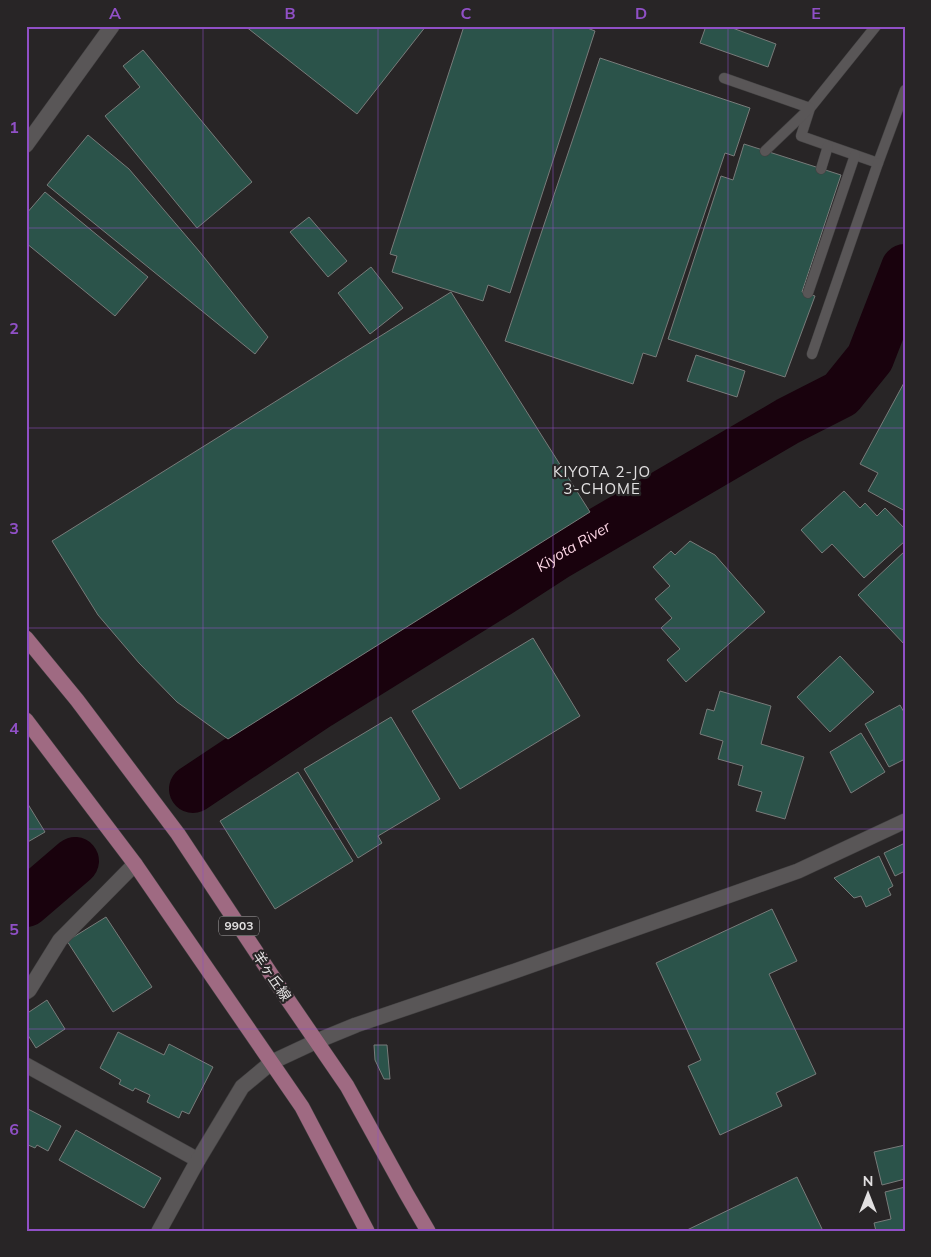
<svg xmlns="http://www.w3.org/2000/svg" width="931" height="1257" font-family="Mulish,'Noto Sans JP',sans-serif">
  <style>
    .lines { fill: none; stroke-linecap: round; stroke-linejoin: round }
    .river { stroke: #19020d; stroke-width: 48 }
    .building { fill: #2b534a; stroke: #787b7a }
    .service-casing { stroke: #424041; stroke-width: 11 }
    .minor-casing { stroke: #424041; stroke-width: 16 }
    .tertiary-casing { stroke: #424041; stroke-width: 16 }
    .primary-casing { stroke: #424041; stroke-width: 16 }
    .service { stroke: #595657; stroke-width: 10 }
    .minor { stroke: #595657; stroke-width: 15 }
    .tertiary { stroke: #595657; stroke-width: 15 }
    .primary { stroke: #9f6a82; stroke-width: 15 }
    .grid { fill: none; stroke: #9050c6; stroke-width: 1; stroke-opacity: 0.55 }
    .labels { text-anchor: middle; stroke-width: 4.5; stroke-linejoin: round; paint-order: stroke }
    .shield { fill: #282526; stroke: #aaa8a9; stroke-width: 1 }
    .shield-label { font-size: 12px; font-weight: bold; fill: #e2e0e1 }
    .street-label { font-size: 14px; fill: #e2e0e1; stroke: #282526 }
    .neighbourhood-label { font-size: 15px; letter-spacing: 1px; fill: #e2e0e1; stroke: #282526 }
    .water-label { font-size: 15px; font-style: italic; fill: #fcd5e4; stroke: #282526 }
    .neatline { fill: none; stroke: #9050c6; stroke-width: 2 }
    .grid-label { font-size: 16px; text-anchor: middle; font-weight: bold; fill: #9050c6 }
  </style>
  <rect width="100%" height="100%" fill="#282526"/>
  <g class="lines">
    <!-- river -->
    <g class="river">
      <path id="s1" d="M 193,789 L 319,705 L 501,592 L 555,557 L 788,421 L 841,394 L 870,358 L 905,268"/>
      <polyline points="26,903 75,861"/>
    </g>
  </g>
  <!-- building -->
  <g class="building">
    <polygon points="245,26 426,26 357,114"/>
    <polygon points="464,26 582,26 595,31 510,293 488,285 483,301 392,272 397,256 390,254"/>
    <polygon points="706,26 727,26 776,44 768,67 700,43"/>
    <polygon points="143,50 252,182 197,228 105,116 140,87 123,66"/>
    <polygon points="600,58 750,108 734,156 725,153 656,357 643,353 633,384 505,341"/>
    <polygon points="88,135 129,169 199,251 268,337 255,354 47,185"/>
    <polygon points="744,144 841,175 802,292 815,296 785,377 668,339 721,176 733,180"/>
    <polygon points="45,192 148,277 115,316 26,243 26,214"/>
    <polygon points="309,217 347,261 328,277 290,232"/>
    <polygon points="371,267 403,308 370,334 338,293"/>
    <polygon points="451,292 590,512 228,739 177,702 139,663 98,615 52,541"/>
    <polygon points="696,355 745,371 737,397 687,381"/>
    <polygon points="905,381 905,511 868,491 878,473 860,464"/>
    <polygon points="844,491 860,508 865,503 877,516 885,508 905,529 905,541 864,578 832,544 822,553 801,530"/>
    <polygon points="690,541 715,555 765,612 686,682 667,660 680,649 661,628 672,618 655,599 670,586 653,567 671,551 675,555"/>
    <polygon points="905,551 905,645 858,595"/>
    <polygon points="533,638 580,716 460,789 412,711"/>
    <polygon points="840,656 874,692 830,732 797,697"/>
    <polygon points="720,691 771,706 761,744 804,757 785,819 756,811 762,792 738,785 743,766 718,759 723,741 700,734 707,709 714,711"/>
    <polygon points="900,705 905,714 905,759 889,767 865,724"/>
    <polygon points="391,717 440,799 378,836 382,843 358,858 304,769"/>
    <polygon points="861,733 885,772 851,793 830,752"/>
    <polygon points="298,772 353,861 275,909 220,821"/>
    <polygon points="26,801 45,832 26,843"/>
    <polygon points="905,843 905,871 895,876 884,853"/>
    <polygon points="879,856 893,886 888,889 891,895 866,907 861,896 854,898 834,878"/>
    <polygon points="772,909 797,961 769,974 816,1074 776,1093 782,1106 720,1135 688,1066 701,1060 656,963"/>
    <polygon points="106,917 152,987 113,1012 67,941"/>
    <polygon points="47,1000 65,1029 36,1048 26,1032 26,1014"/>
    <polygon points="118,1032 164,1055 169,1044 213,1067 189,1114 182,1111 179,1118 147,1102 150,1095 135,1088 133,1091 119,1084 121,1080 100,1068"/>
    <polygon points="374,1045 387,1045 390,1079 384,1079 375,1060"/>
    <polygon points="26,1108 61,1126 48,1151 37,1145 35,1148 26,1144"/>
    <polygon points="76,1130 161,1178 144,1208 59,1160"/>
    <polygon points="905,1145 905,1179 882,1185 874,1152"/>
    <polygon points="797,1177 823,1231 685,1231"/>
    <polygon points="905,1187 905,1231 876,1231 874,1223 891,1219 885,1192"/>
  </g>
  <g class="lines">
    <!-- service casing -->
    <g class="service-casing">
      <g id="service">
        <polyline points="876,26 810,108 801,136 878,163 905,90"/>
        <polyline points="724,78 810,108 765,151"/>
        <polyline points="821,169 828,146"/>
        <polyline points="808,293 855,155"/>
        <polyline points="812,354 878,163"/>
      </g>
    </g>
    <!-- minor casing -->
    <g class="minor-casing">
      <g id="minor">
        <polyline points="26,992 29,990 60,940 135,864"/>
        <polyline points="26,1065 198,1160"/>
      </g>
    </g>
    <!-- tertiary casing -->
    <g class="tertiary-casing">
      <g id="tertiary">
        <polyline points="26,145 112,26"/>
        <polyline points="159,1231 198,1160 242,1087 272,1062 317,1041 356,1025 515,971 798,871 905,821"/>
      </g>
    </g>
    <!-- primary casing -->
    <g class="primary-casing">
      <g id="primary">
        <polyline points="26,638 77,700 178,834 288,1000 347,1086 406,1193 428,1231"/>
        <polyline points="26,720 135,864 302,1107 367,1231"/>
      </g>
    </g>
    <!-- service -->
    <use href="#service" class="service"/>
    <!-- minor -->
    <use href="#minor" class="minor"/>
    <!-- tertiary -->
    <use href="#tertiary" class="tertiary"/>
    <!-- primary -->
    <use href="#primary" class="primary"/>
  </g>
  <!-- grid -->
  <path class="grid" d="M 203,26 L 203,1231M 378,26 L 378,1231M 553,26 L 553,1231M 728,26 L 728,1231M 26,228 L 905,228M 26,428 L 905,428M 26,628 L 905,628M 26,829 L 905,829M 26,1029 L 905,1029"/>
  <g class="labels">
    <!-- shield labels -->
    <rect class="shield" x="219" y="916.5" width="40" height="19" rx="4"/>
    <g class="shield-label">
      <text x="239" y="930">9903</text>
    </g>
    <!-- street labels -->
    <g class="street-label">
      <text transform="translate(272 976) rotate(56)" y="5">羊ヶ丘線</text>
    </g>
    <!-- neighbourhood labels -->
    <g class="neighbourhood-label">
      <text x="602" y="477">KIYOTA 2-JO<tspan x="602" dy="17">3-CHOME</tspan></text>
    </g>
    <!-- water labels -->
    <g class="water-label">
      <text dy="5" stroke="none"><textPath href="#s1" startOffset="451">Kiyota River</textPath></text>
    </g>
  </g>
  <!-- border -->
  <rect width="931" height="1257" fill="none" stroke="#282526" stroke-width="55"/>
  <!-- north arrow -->
  <g transform="translate(868 1194)" stroke="#282526" stroke-width="4" paint-order="stroke">
  <path d="M0-4L9 19L0 12L-9 19Z" fill="#e2e0e1"/>
  <text y="-8" font-size="14" font-weight="bold" text-anchor="middle" fill="#e2e0e1">N</text>
  </g>
  <rect x="28" y="28" width="876" height="1202" class="neatline"/>
  <g class="grid-label">
    <text x="115" y="19">A</text>
    <text x="290" y="19">B</text>
    <text x="466" y="19">C</text>
    <text x="641" y="19">D</text>
    <text x="816" y="19">E</text>
    <text x="14" y="133">1</text>
    <text x="14" y="334">2</text>
    <text x="14" y="534">3</text>
    <text x="14" y="734">4</text>
    <text x="14" y="935">5</text>
    <text x="14" y="1135">6</text>
  </g>
</svg>
